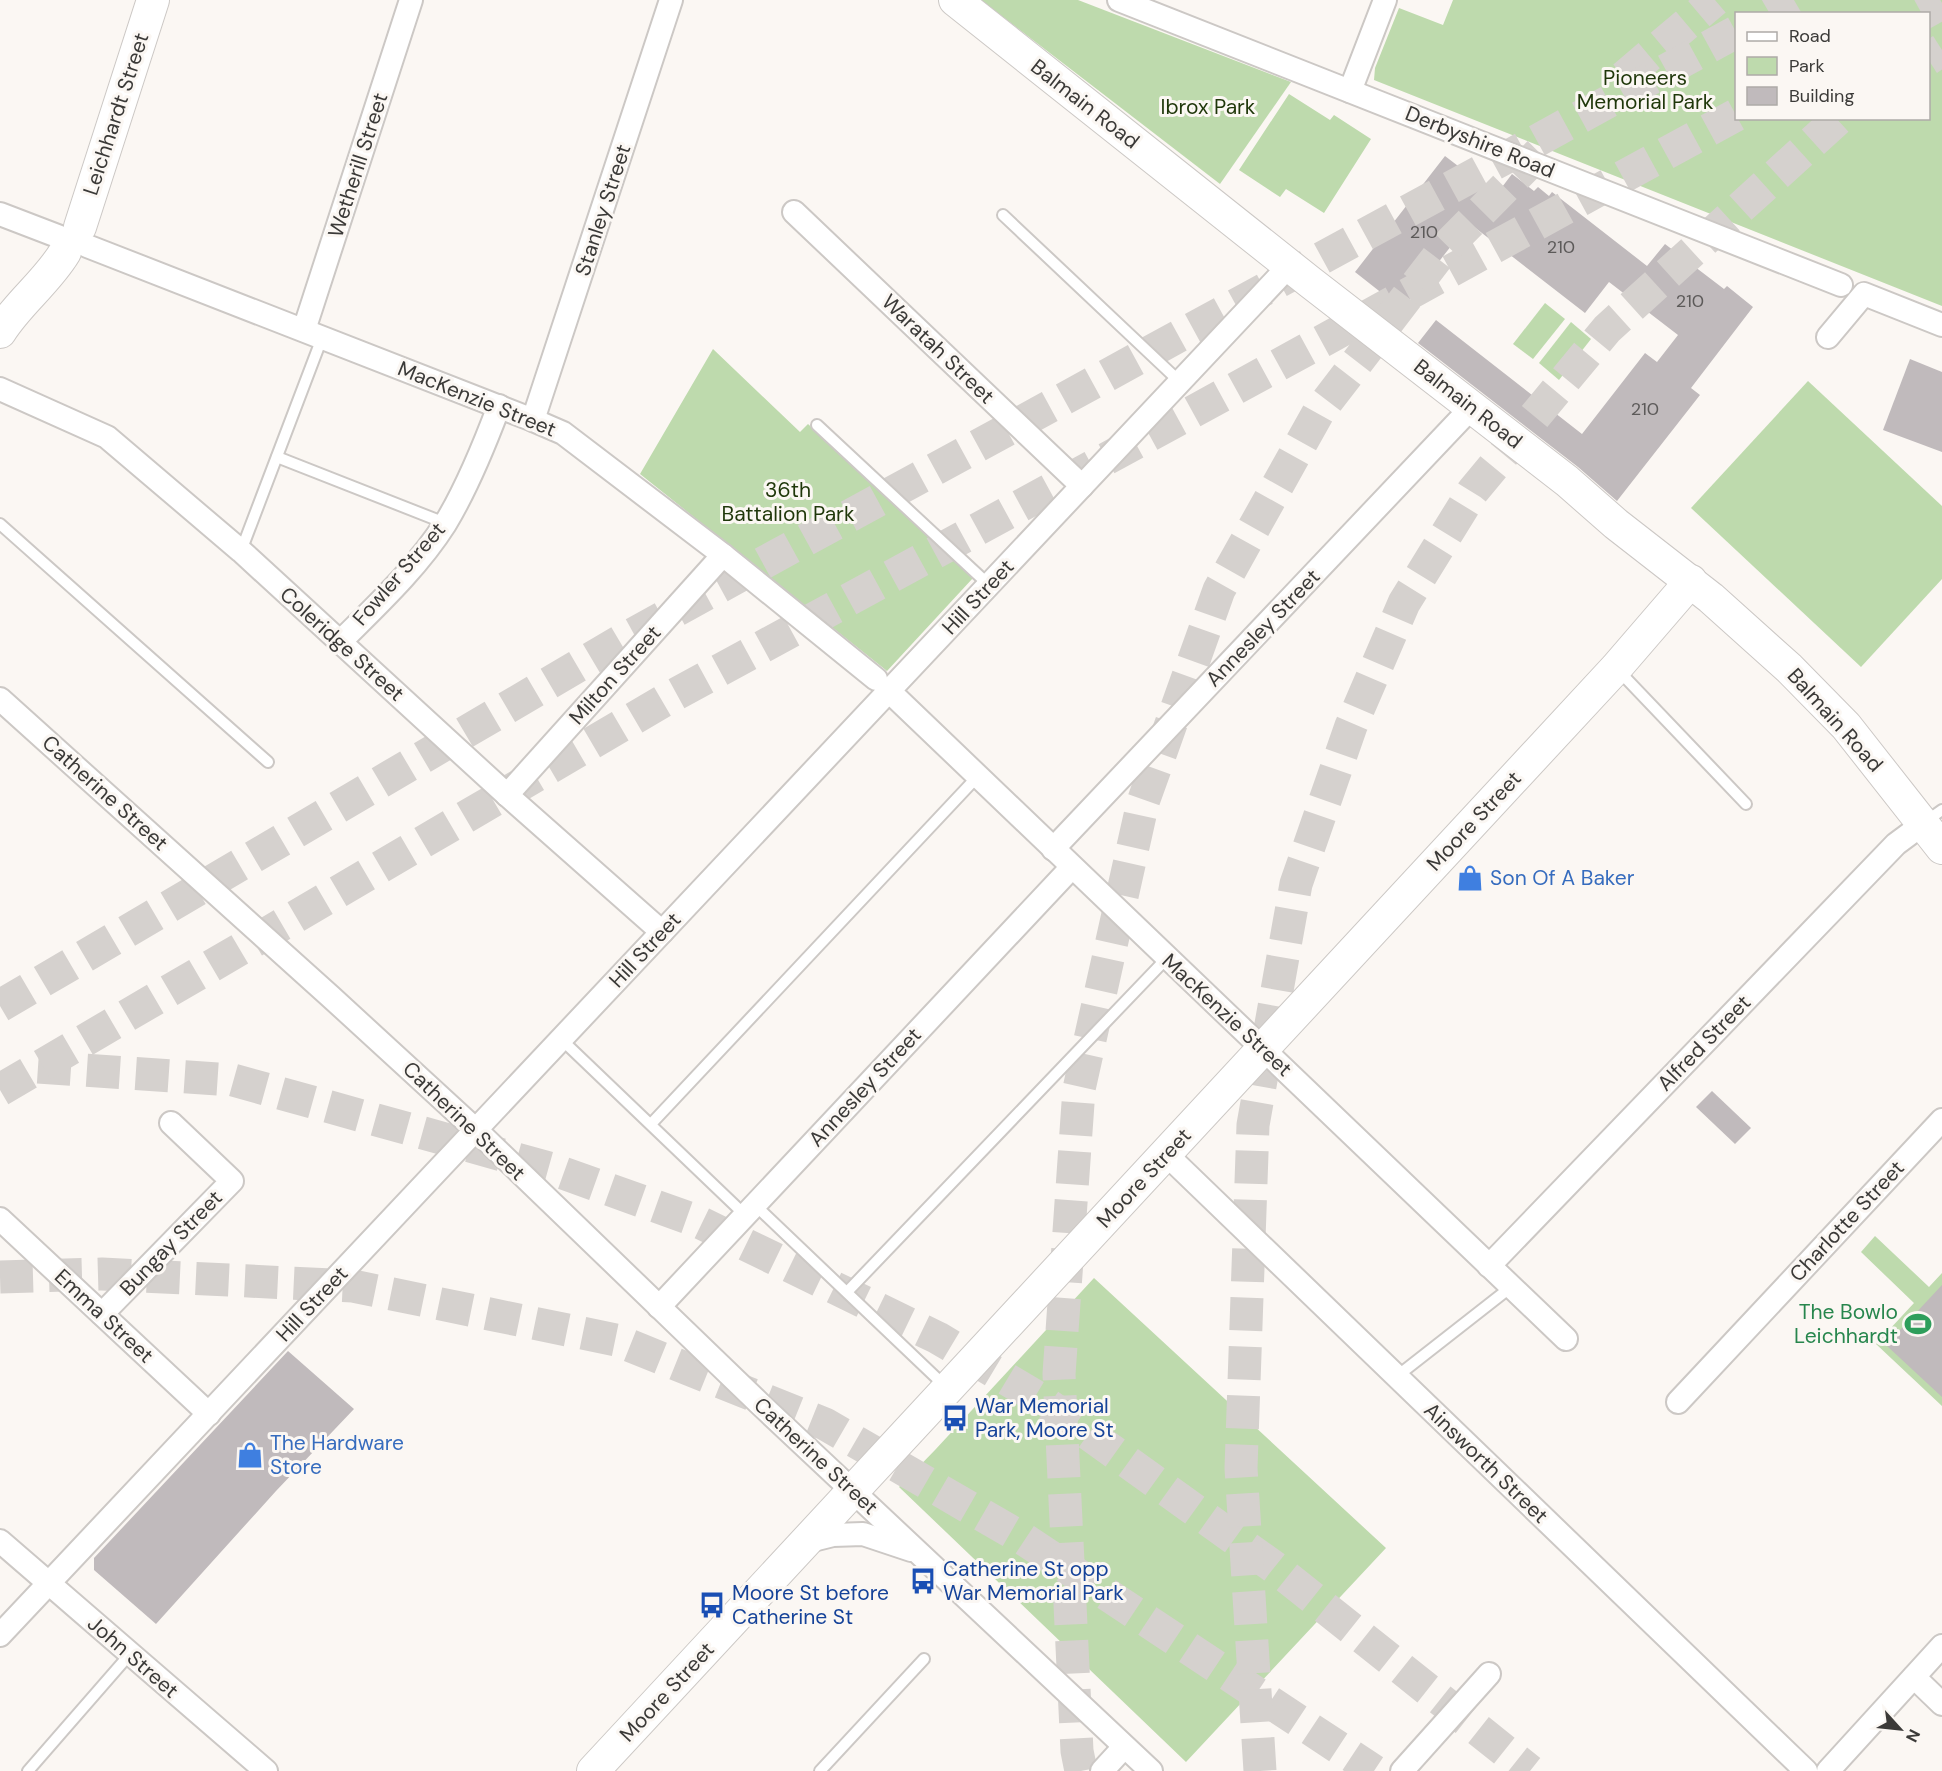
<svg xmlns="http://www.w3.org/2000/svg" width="1942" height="1771" font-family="'DM Sans',sans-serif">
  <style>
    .green { fill: #bedaad; fill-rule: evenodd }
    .building { fill: #c0babc }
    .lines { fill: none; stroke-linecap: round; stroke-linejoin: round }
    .motorway-tunnel { stroke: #d5d1ce; stroke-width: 33; stroke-dasharray: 33 16; stroke-linecap: butt }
    .service-casing { stroke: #ccc8c5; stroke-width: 14 }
    .minor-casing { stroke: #ccc8c5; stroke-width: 26 }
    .secondary-casing { stroke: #ccc8c5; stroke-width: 34 }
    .service { stroke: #fff; stroke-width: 10 }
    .minor { stroke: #fff; stroke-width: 22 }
    .secondary { stroke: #fff; stroke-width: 32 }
    .labels { text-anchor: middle; stroke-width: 6; stroke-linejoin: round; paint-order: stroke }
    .number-label { font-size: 18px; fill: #5c5a59 }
    .park-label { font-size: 21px; fill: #1f370a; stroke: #fbf7f3 }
    .street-label { font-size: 21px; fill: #3b3a38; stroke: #fbf7f3 }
    .shop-label { font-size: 21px; fill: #366cbe; stroke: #fbf7f3; text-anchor: start }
    .leisure-label { font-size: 21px; fill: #27864d; stroke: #fbf7f3; text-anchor: end }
    .transit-label { font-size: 21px; fill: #164399; stroke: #fbf7f3; text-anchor: start }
  </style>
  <rect width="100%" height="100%" fill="#fbf7f3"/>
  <!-- green -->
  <g class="green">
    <polygon points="981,0 1078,0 1291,82 1220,184"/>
    <path d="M 1453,0 L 1942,0 L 1942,306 L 1374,80 L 1375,68 L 1399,8 L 1443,25 ZM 1736,14 L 1928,14 L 1928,118 L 1736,118 Z"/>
    <polygon points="1289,94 1330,120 1334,115 1371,139 1324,213 1286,189 1280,197 1239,170"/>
    <polygon points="1545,303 1565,319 1533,359 1513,344"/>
    <polygon points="1571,322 1591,339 1559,380 1539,363"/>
    <polygon points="713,349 800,432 808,424 973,578 887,671 640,474"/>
    <polygon points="1808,381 1942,506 1942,579 1861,667 1691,508"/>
    <polygon points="1875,1236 1929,1287 1942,1273 1942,1406 1876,1344 1914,1303 1861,1252"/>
    <polygon points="1094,1278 1386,1548 1186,1762 899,1487 935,1450"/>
  </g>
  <!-- building -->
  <g class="building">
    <polygon points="1445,156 1496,195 1512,174 1534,191 1538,187 1549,196 1552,192 1647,266 1665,244 1724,289 1727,286 1753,307 1691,388 1700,395 1617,501 1578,467 1418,343 1436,320 1582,434 1645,353 1657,362 1678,335 1609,282 1585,313 1469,223 1402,309 1355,272"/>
    <polygon points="1910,359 1942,372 1942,452 1883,430"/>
    <polygon points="1712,1091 1751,1128 1735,1144 1696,1107"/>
    <polygon points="1942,1285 1942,1397 1886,1345"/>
    <polygon points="288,1351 354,1409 276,1491 156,1624 94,1570 94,1558"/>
  </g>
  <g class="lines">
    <!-- motorway-tunnel -->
    <g class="motorway-tunnel">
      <polyline points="1770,14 1794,0"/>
      <polyline points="1922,14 1942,3"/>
      <polyline points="1928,59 1942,50"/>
      <polyline points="1624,77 1715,0"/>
      <polyline points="0,1006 622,640 1736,32"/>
      <polyline points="38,1067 233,1080 549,1168 697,1221 938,1338 1040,1399 1274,1567 1530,1771"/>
      <polyline points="0,1090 665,700 1736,115"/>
      <polyline points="0,1277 102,1274 353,1286 616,1340 825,1424 1022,1538 1374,1771"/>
      <polyline points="1081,1771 1077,1751 1059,1374 1079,1089 1143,802 1219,590 1318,413 1443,250 1543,149"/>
      <polyline points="1260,1771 1241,1468 1253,1125 1296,884 1351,726 1404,603 1473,491 1607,329 1839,118"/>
    </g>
    <!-- service casing -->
    <g class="service-casing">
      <g id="service">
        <polyline points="1003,215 1180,382"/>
        <polyline points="817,425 989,585"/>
        <polyline points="277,457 445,523"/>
        <polyline points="0,524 268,762"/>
        <polyline points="241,551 322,338"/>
        <polyline points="1618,670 1746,804"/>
        <polyline points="1925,822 1942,810"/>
        <polyline points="561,1039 745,1215"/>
        <polyline points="651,1124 978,776"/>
        <polyline points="755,1205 946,1387"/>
        <polyline points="847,1292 1167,958"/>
        <polyline points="1396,1377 1511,1287"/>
        <polyline points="28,1771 130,1654"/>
        <polyline points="820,1771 924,1659"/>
      </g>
    </g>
    <!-- minor casing -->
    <g class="minor-casing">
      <g id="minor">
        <polyline points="1119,0 1841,285"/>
        <polyline points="1350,91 1385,0"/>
        <polyline points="794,212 1082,486"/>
        <polyline points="0,214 60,237"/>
        <polyline points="87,246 533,420 563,433 723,555 876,679"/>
        <polyline points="304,330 411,0"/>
        <polyline points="1828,337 1864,294 1942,325"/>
        <polyline points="0,389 107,437 241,551 507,795 662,932"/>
        <polyline points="533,420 671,0"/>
        <path d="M 340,642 C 377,605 417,568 445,524 C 467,488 484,446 499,406"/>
        <polyline points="889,691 1566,1339"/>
        <polyline points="0,699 331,997 476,1130 759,1403 1151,1771"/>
        <polyline points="507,795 723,555"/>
        <polyline points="1053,849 1472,407"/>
        <polyline points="1166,1154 1806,1771"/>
        <polyline points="0,1219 209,1414"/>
        <polyline points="1489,1266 1896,844 1923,824"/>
        <polyline points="659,1307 1072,867"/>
        <polyline points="102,1314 232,1181 171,1123"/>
        <polyline points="1678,1402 1942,1120"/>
        <polyline points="0,1541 266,1771"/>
        <polyline points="809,1541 833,1535 863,1534 911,1550"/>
        <polyline points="0,1635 1290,265"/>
        <polyline points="1914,1677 1942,1704"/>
        <polyline points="1102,1771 1124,1747"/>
        <polyline points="1402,1771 1489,1674"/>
        <polyline points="1828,1771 1942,1646"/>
      </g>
    </g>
    <!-- secondary casing -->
    <g class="secondary-casing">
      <g id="secondary">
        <polyline points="955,0 1310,282 1567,481 1616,524 1711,598 1789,668 1846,726 1942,848"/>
        <polyline points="80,227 153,0"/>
        <path d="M 0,332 C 18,303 47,282 65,252"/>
        <polyline points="593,1771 1616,668 1691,581"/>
      </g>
    </g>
    <!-- service -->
    <use href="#service" class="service"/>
    <!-- minor -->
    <use href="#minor" class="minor"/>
    <!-- secondary -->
    <use href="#secondary" class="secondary"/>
  </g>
  <!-- icons -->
  <defs>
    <g id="shop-bare" transform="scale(2.07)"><path d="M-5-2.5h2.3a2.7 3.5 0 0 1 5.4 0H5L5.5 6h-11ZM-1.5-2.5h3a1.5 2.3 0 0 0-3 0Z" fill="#3f7fe0" stroke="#fbf7f3" stroke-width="2.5" paint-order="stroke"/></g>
    <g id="stadium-bare" transform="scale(2.07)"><path d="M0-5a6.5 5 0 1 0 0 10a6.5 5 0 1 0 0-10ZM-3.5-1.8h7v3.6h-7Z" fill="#2e9e5b" stroke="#fbf7f3" stroke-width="2.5" paint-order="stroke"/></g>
    <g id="bus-bare" transform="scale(2.07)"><path d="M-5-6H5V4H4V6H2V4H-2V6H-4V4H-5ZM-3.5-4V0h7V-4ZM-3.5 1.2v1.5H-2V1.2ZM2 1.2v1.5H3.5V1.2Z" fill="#1a4fb4" stroke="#fbf7f3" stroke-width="2.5" paint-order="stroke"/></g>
  </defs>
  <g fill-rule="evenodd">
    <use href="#shop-bare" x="1470" y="878"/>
    <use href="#stadium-bare" x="1918" y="1324"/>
    <use href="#bus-bare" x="955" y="1418"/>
    <use href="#shop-bare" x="250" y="1455"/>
    <use href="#bus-bare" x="923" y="1581"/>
    <use href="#bus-bare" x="712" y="1605"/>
  </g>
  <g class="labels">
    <!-- number labels -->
    <g class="number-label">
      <text x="1424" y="238">210</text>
      <text x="1561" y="253">210</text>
      <text x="1690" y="307">210</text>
      <text x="1645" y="415">210</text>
    </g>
    <!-- park labels -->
    <g class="park-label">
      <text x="1645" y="85">Pioneers<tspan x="1645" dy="24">Memorial Park</tspan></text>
      <text x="1208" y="114">Ibrox Park</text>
      <text x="788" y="497">36th<tspan x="788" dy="24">Battalion Park</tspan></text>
    </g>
    <!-- street labels -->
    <g class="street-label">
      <text transform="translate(1085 104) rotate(38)" y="7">Balmain Road</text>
      <text transform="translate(116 114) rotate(-72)" y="7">Leichhardt Street</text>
      <text transform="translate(1480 142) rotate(22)" y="7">Derbyshire Road</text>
      <text transform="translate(358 165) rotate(-72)" y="7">Wetherill Street</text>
      <text transform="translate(603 210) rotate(-72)" y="7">Stanley Street</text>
      <text transform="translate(938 349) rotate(44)" y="7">Waratah Street</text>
      <text transform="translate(477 399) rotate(22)" y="7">MacKenzie Street</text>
      <text transform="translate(1468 404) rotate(38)" y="7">Balmain Road</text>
      <text transform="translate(399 574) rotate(-49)" y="7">Fowler Street</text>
      <text transform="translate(978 597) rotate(-47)" y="7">Hill Street</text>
      <text transform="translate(1263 628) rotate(-46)" y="7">Annesley Street</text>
      <text transform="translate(342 644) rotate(42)" y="7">Coleridge Street</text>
      <text transform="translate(615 675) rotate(-48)" y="7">Milton Street</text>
      <text transform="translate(1835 720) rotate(48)" y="7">Balmain Road</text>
      <text transform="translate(105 793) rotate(42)" y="7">Catherine Street</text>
      <text transform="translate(1474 821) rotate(-47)" y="7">Moore Street</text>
      <text transform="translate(645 950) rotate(-47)" y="7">Hill Street</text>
      <text transform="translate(1227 1015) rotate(43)" y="7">MacKenzie Street</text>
      <text transform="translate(1704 1043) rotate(-46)" y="7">Alfred Street</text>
      <text transform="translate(865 1087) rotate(-47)" y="7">Annesley Street</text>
      <text transform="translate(464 1121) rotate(44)" y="7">Catherine Street</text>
      <text transform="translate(1144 1178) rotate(-47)" y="7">Moore Street</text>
      <text transform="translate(1847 1221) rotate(-47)" y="7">Charlotte Street</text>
      <text transform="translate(171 1243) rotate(-46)" y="7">Bungay Street</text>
      <text transform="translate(312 1304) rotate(-47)" y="7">Hill Street</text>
      <text transform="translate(104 1316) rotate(43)" y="7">Emma Street</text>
      <text transform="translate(816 1456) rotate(43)" y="7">Catherine Street</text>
      <text transform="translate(1486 1463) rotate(44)" y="7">Ainsworth Street</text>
      <text transform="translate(133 1657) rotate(41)" y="7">John Street</text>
      <text transform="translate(667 1692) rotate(-47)" y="7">Moore Street</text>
    </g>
    <!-- shop labels -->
    <g class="shop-label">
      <text x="1490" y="885">Son Of A Baker</text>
      <text x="270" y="1450">The Hardware<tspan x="270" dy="24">Store</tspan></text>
    </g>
    <!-- leisure labels -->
    <g class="leisure-label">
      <text x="1898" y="1319">The Bowlo<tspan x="1898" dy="24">Leichhardt</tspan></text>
    </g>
    <!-- transit labels -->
    <g class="transit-label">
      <text x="975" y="1413">War Memorial<tspan x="975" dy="24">Park, Moore St</tspan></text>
      <text x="943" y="1576">Catherine St opp<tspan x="943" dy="24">War Memorial Park</tspan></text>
      <text x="732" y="1600">Moore St before<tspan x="732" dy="24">Catherine St</tspan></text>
    </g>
  </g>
  <!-- legend -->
  <rect x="1735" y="12" width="195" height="108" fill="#fbf7f3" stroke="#aeaba8" stroke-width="1.5"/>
  <rect x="1747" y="32" width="30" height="9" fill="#ffffff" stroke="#aeaba8" stroke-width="1.5"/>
  <text x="1789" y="42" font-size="18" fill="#3b3a38">Road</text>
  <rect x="1747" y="57" width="30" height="18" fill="#bedaad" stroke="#aeaba8" stroke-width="1.5"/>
  <text x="1789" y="72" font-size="18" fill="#3b3a38">Park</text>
  <rect x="1747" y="87" width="30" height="18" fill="#c0babc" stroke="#aeaba8" stroke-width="1.5"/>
  <text x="1789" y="102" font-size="18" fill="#3b3a38">Building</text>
  <!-- north arrow -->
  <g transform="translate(1900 1729) rotate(117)" stroke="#fbf7f3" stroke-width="4.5" paint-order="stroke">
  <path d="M0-4.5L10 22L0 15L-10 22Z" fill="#3b3a38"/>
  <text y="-9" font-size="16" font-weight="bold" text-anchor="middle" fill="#3b3a38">N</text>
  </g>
</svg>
